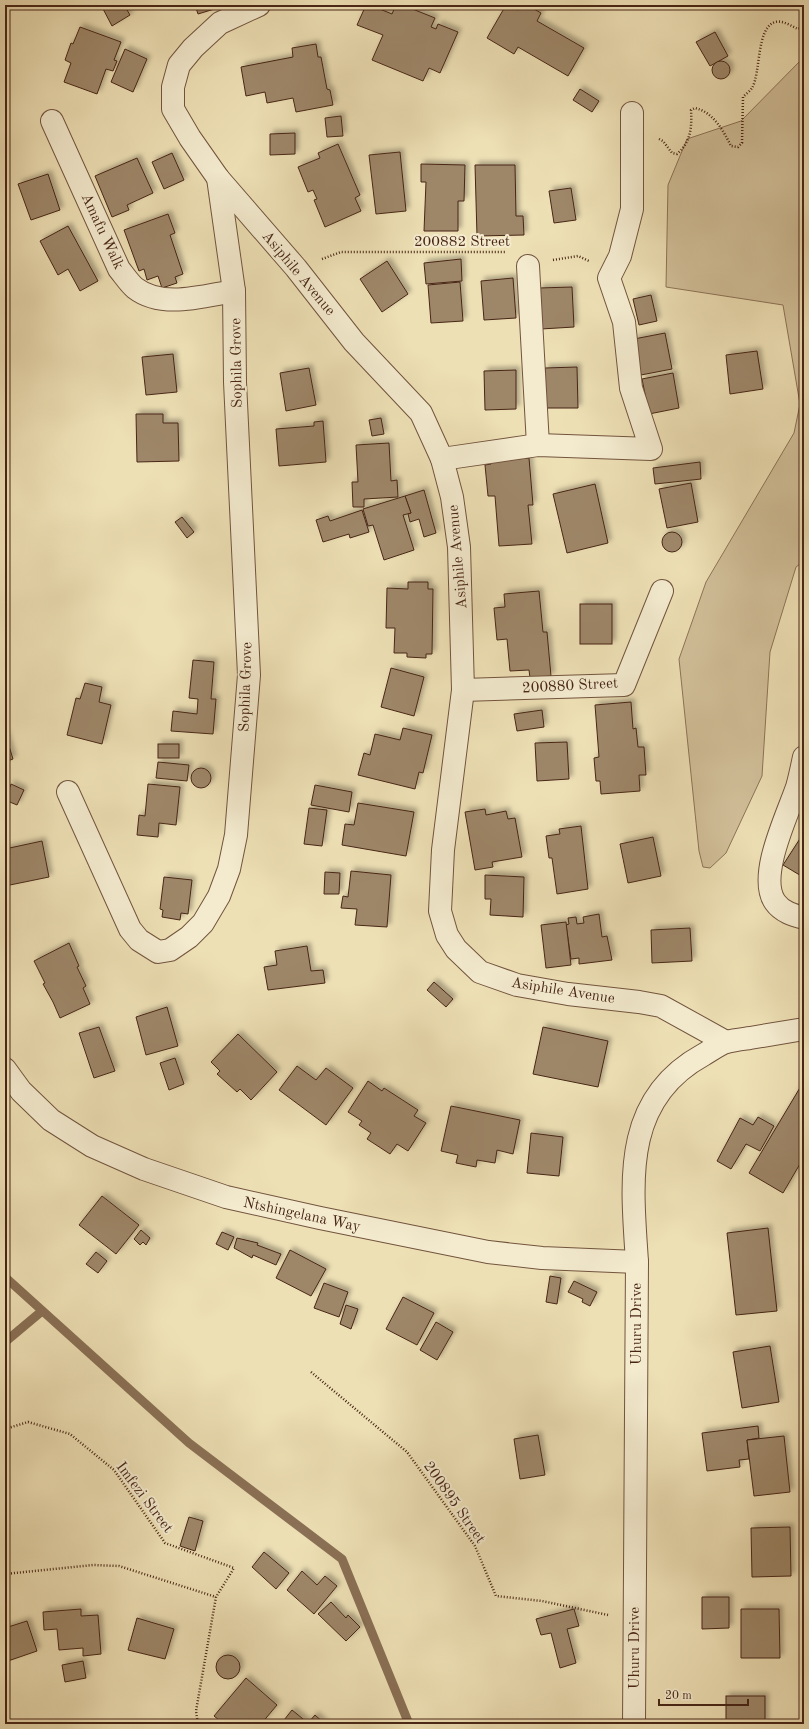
<svg xmlns="http://www.w3.org/2000/svg" width="809" height="1729" font-family="'Old Standard TT',serif">
  <style>
    .green { fill: #d2c09a; stroke: #8d7358 }
    .lines { fill: none; stroke-linecap: round; stroke-linejoin: round }
    .stream { stroke: #8a7055; stroke-width: 9 }
    .building { fill: #9e8769; stroke: #482616; filter: url(#shadow) }
    .minor-casing { stroke: #72543e; stroke-width: 24 }
    .path { stroke: #482616; stroke-width: 2.5; stroke-dasharray: 1 2; stroke-linecap: butt }
    .minor { stroke: #f4ebcf; stroke-width: 22 }
    .labels { text-anchor: middle; stroke-width: 4; stroke-linejoin: round; paint-order: stroke }
    .street-label { font-size: 15px; fill: #482616; stroke: #f4ebcf }
  </style>
  <defs>
    <filter id="shadow"><feDropShadow dx="3.5" dy="-3.5" stdDeviation="2" flood-color="#0004"/></filter>
  </defs>
  <rect width="100%" height="100%" fill="#eee0b5"/>
  <filter id="stains"><feTurbulence type="fractalNoise" baseFrequency=".005" numOctaves="4"/><feColorMatrix values="0 0 0 0 .2 0 0 0 0 .09 0 0 0 0 .02 0 0 0 .5 -.17"/></filter>
  <radialGradient id="worn" r=".72"><stop offset=".6" stop-color="#630" stop-opacity="0"/><stop offset="1" stop-color="#630" stop-opacity=".3"/></radialGradient>
  <!-- green -->
  <polygon class="green" points="804,57 804,561 796,567 770,652 762,776 726,853 710,868 703,867 699,851 679,659 706,582 794,433 800,404 783,305 666,287 668,185 687,139 741,121"/>
  <g class="lines">
    <!-- stream -->
    <g class="stream">
      <polyline points="5,1277 189,1443 342,1559 409,1724"/>
      <polyline points="5,1342 42,1311"/>
    </g>
  </g>
  <!-- building -->
  <g class="building">
    <polygon points="101,5 137,5 127,10 130,15 112,26"/>
    <polygon points="195,5 220,5 221,7 198,14"/>
    <polygon points="366,5 370,5 392,14 395,7 405,6 435,18 431,27 436,29 438,24 458,32 440,73 429,68 423,81 372,60 383,35 357,25"/>
    <polygon points="506,5 518,10 521,5 527,5 541,13 537,21 584,48 568,76 518,47 514,54 487,38"/>
    <polygon points="80,27 121,42 114,60 117,61 113,71 106,69 97,94 64,82 71,63 65,60 71,43 73,44"/>
    <polygon points="715,32 728,56 710,66 696,42"/>
    <polygon points="316,44 318,57 321,57 327,89 330,90 333,105 296,112 293,98 267,103 265,92 246,96 241,67 293,57 292,48"/>
    <polygon points="125,49 147,59 133,92 111,82"/>
    <circle cx="721" cy="70" r="9"/>
    <polygon points="580,89 599,101 592,112 573,100"/>
    <polygon points="341,116 343,136 327,137 325,118"/>
    <polygon points="295,133 295,154 270,155 270,134"/>
    <polygon points="338,144 360,195 355,198 361,211 325,227 314,200 317,199 313,190 308,192 298,167 320,158 318,153"/>
    <polygon points="400,152 406,211 376,214 369,155"/>
    <polygon points="172,153 184,180 164,189 152,162"/>
    <polygon points="137,158 153,193 127,205 129,210 112,217 95,176"/>
    <polygon points="421,164 465,165 464,201 458,201 458,231 424,231 426,182 421,182"/>
    <polygon points="475,165 515,165 516,216 523,216 524,235 477,236"/>
    <polygon points="48,174 60,210 31,220 18,184"/>
    <polygon points="571,188 576,220 554,223 549,191"/>
    <polygon points="168,214 175,233 170,235 183,274 175,277 177,283 162,288 158,276 147,280 144,269 139,271 124,230"/>
    <polygon points="68,226 98,281 80,291 68,269 58,275 40,241"/>
    <polygon points="461,259 462,281 426,284 424,263"/>
    <polygon points="387,261 408,294 382,312 360,279"/>
    <polygon points="513,278 516,318 484,320 481,281"/>
    <polygon points="460,282 463,321 431,323 428,285"/>
    <polygon points="572,287 574,327 541,329 539,288"/>
    <polygon points="651,295 657,321 639,325 633,299"/>
    <polygon points="665,333 672,369 641,375 634,339"/>
    <polygon points="757,351 763,389 730,394 726,355"/>
    <polygon points="173,354 177,392 146,395 142,357"/>
    <polygon points="577,367 578,408 546,408 545,368"/>
    <polygon points="309,368 316,405 286,411 280,373"/>
    <polygon points="516,370 516,409 485,410 484,371"/>
    <polygon points="673,373 679,408 649,414 642,379"/>
    <polygon points="136,414 163,414 163,423 178,423 179,461 137,462"/>
    <polygon points="381,418 384,434 372,436 369,420"/>
    <polygon points="323,421 326,462 279,466 276,429 314,426 314,422"/>
    <polygon points="389,443 391,481 397,480 398,497 364,499 364,507 353,507 352,482 358,482 356,445"/>
    <polygon points="529,458 533,505 528,505 532,544 499,546 495,496 488,496 485,465 491,464 490,461"/>
    <polygon points="700,462 701,479 655,484 653,468"/>
    <polygon points="691,483 698,522 667,528 659,489"/>
    <polygon points="595,484 608,543 567,553 553,494"/>
    <polygon points="424,490 436,533 424,537 419,519 410,522 408,514 411,513 405,496"/>
    <polygon points="405,496 411,513 403,515 414,550 384,560 373,525 368,526 363,509"/>
    <polygon points="362,510 369,532 350,538 349,534 323,542 316,520 328,516 330,521"/>
    <polygon points="182,517 194,532 187,538 175,522"/>
    <circle cx="672" cy="542" r="10"/>
    <polygon points="408,582 428,582 428,589 433,589 432,654 426,654 426,658 407,657 407,653 394,653 395,628 386,628 387,588 408,589"/>
    <polygon points="539,591 543,632 547,632 551,676 530,678 529,670 510,671 507,639 497,640 494,608 505,607 504,594"/>
    <rect x="580" y="604" width="32" height="40"/>
    <polygon points="193,660 214,662 211,699 216,699 213,734 171,731 173,711 197,714 198,699 189,698"/>
    <polygon points="391,668 424,677 414,716 381,707"/>
    <polygon points="85,683 102,687 99,702 111,705 102,744 67,735 76,698 80,699"/>
    <polygon points="631,702 633,729 636,728 638,747 644,747 646,775 639,775 640,791 601,794 600,781 596,781 594,758 599,757 595,705"/>
    <polygon points="542,710 544,727 517,731 514,714"/>
    <polygon points="403,728 432,735 423,773 419,772 415,789 358,775 364,753 370,755 375,734 400,740"/>
    <polygon points="5,733 13,759 5,762"/>
    <polygon points="567,742 569,779 537,781 535,743"/>
    <rect x="158" y="744" width="21" height="14"/>
    <polygon points="158,762 189,765 187,781 156,778"/>
    <circle cx="201" cy="778" r="10"/>
    <polygon points="11,784 24,790 17,805 5,800"/>
    <polygon points="148,784 180,787 176,825 159,823 158,837 137,835 139,815 145,816"/>
    <polygon points="315,785 352,792 349,812 311,805"/>
    <polygon points="358,803 414,812 406,856 342,845 345,824 354,825"/>
    <polygon points="309,808 327,810 322,846 304,844"/>
    <polygon points="485,809 486,815 506,811 508,819 515,818 522,857 492,862 493,867 475,870 465,812"/>
    <polygon points="581,826 588,889 557,894 552,858 549,858 546,836 560,834 559,829"/>
    <polygon points="803,834 804,834 803,877 783,865"/>
    <polygon points="653,837 661,876 628,883 620,844"/>
    <polygon points="42,841 49,877 5,886 5,849"/>
    <polygon points="351,871 391,875 387,927 355,925 357,909 341,908 343,896 348,897"/>
    <polygon points="325,872 340,873 339,894 324,894"/>
    <polygon points="485,875 524,877 523,917 490,915 491,899 485,899"/>
    <polygon points="164,877 192,880 188,914 181,913 180,920 162,917 163,910 160,909"/>
    <polygon points="599,914 602,937 607,936 612,960 579,964 579,958 571,959 566,925 569,924 568,918 576,917 577,924 584,923 583,917"/>
    <polygon points="566,922 571,965 546,968 541,925"/>
    <polygon points="690,928 692,961 652,963 651,930"/>
    <polygon points="69,943 79,966 77,967 86,986 83,988 90,1004 60,1018 53,1002 43,984 45,983 34,961"/>
    <polygon points="307,946 311,971 323,970 325,983 268,990 264,967 277,965 275,951"/>
    <polygon points="434,982 453,999 446,1007 427,990"/>
    <polygon points="167,1007 178,1046 146,1055 136,1017"/>
    <polygon points="99,1027 115,1071 94,1078 79,1033"/>
    <polygon points="543,1027 608,1041 598,1087 533,1074"/>
    <polygon points="238,1034 277,1072 251,1100 240,1089 237,1092 217,1074 220,1071 211,1062"/>
    <polygon points="175,1058 184,1084 169,1090 160,1063"/>
    <polygon points="297,1066 316,1080 326,1068 353,1088 326,1125 279,1090"/>
    <polygon points="368,1081 382,1091 384,1088 418,1110 414,1116 426,1123 408,1151 397,1144 390,1154 367,1139 371,1133 359,1125 362,1121 348,1112"/>
    <polygon points="801,1086 804,1087 804,1157 783,1193 749,1173"/>
    <polygon points="451,1106 520,1120 513,1154 497,1150 495,1163 477,1160 476,1167 456,1163 458,1155 441,1151"/>
    <polygon points="758,1117 774,1126 760,1151 746,1144 731,1169 717,1161 740,1118 753,1125"/>
    <polygon points="531,1133 563,1137 559,1176 527,1173"/>
    <polygon points="102,1196 139,1225 116,1254 79,1225"/>
    <polygon points="768,1228 777,1311 736,1315 727,1233"/>
    <polygon points="141,1230 150,1238 146,1245 143,1242 140,1245 134,1239"/>
    <polygon points="222,1232 234,1237 228,1250 216,1244"/>
    <polygon points="237,1238 258,1243 257,1245 281,1254 276,1265 253,1255 252,1258 234,1248"/>
    <polygon points="290,1250 326,1269 311,1296 276,1278"/>
    <polygon points="96,1252 107,1261 98,1273 86,1264"/>
    <polygon points="550,1276 561,1278 557,1304 546,1302"/>
    <polygon points="574,1281 597,1292 590,1306 582,1302 583,1299 568,1292"/>
    <polygon points="324,1283 348,1292 339,1317 314,1308"/>
    <polygon points="403,1297 434,1313 417,1345 386,1329"/>
    <polygon points="346,1305 358,1309 351,1329 340,1324"/>
    <polygon points="436,1322 453,1332 437,1360 420,1350"/>
    <polygon points="770,1346 779,1402 742,1408 733,1352"/>
    <polygon points="758,1426 759,1438 747,1440 749,1459 739,1460 740,1467 707,1471 702,1433"/>
    <polygon points="538,1435 545,1475 520,1479 514,1439"/>
    <polygon points="784,1436 790,1492 754,1496 747,1440"/>
    <polygon points="189,1517 203,1521 195,1551 180,1546"/>
    <polygon points="790,1527 791,1576 752,1577 751,1528"/>
    <polygon points="264,1552 289,1573 276,1589 252,1567"/>
    <polygon points="302,1571 317,1585 325,1576 337,1586 314,1614 287,1590"/>
    <polygon points="702,1597 729,1597 729,1628 702,1629"/>
    <polygon points="331,1602 346,1618 348,1615 360,1627 346,1641 318,1614"/>
    <polygon points="81,1609 81,1616 98,1615 101,1654 83,1656 83,1648 59,1650 57,1629 44,1630 43,1612"/>
    <polygon points="574,1609 579,1626 567,1629 576,1663 560,1668 551,1633 541,1635 536,1619"/>
    <polygon points="741,1609 779,1609 780,1658 741,1658"/>
    <polygon points="137,1618 174,1629 165,1659 128,1650"/>
    <polygon points="27,1621 37,1651 5,1662 5,1628"/>
    <circle cx="228" cy="1667" r="12"/>
    <polygon points="83,1661 86,1678 65,1682 62,1665"/>
    <polygon points="246,1678 277,1705 261,1724 224,1724 214,1716"/>
    <rect x="726" y="1696" width="39" height="28"/>
    <polygon points="292,1710 308,1723 315,1715 325,1724 289,1724 284,1720"/>
  </g>
  <g class="lines">
    <!-- minor casing -->
    <g class="minor-casing">
      <g id="minor">
        <polyline points="259,5 220,23 193,48 179,65 173,87 173,109 190,138 218,178 296,268 354,342 421,413 442,459 452,497 459,547 463,690 443,850 440,911 447,935 456,949 480,972 517,985 568,994 639,1002 661,1006 726,1042"/>
        <path d="M 52,121 L 119,269 C 124,275 129,283 135,288 C 162,309 203,296 234,291"/>
        <polyline points="528,266 538,445"/>
        <polyline points="442,459 538,445 651,449 631,388 624,322 609,278 620,256 632,209 632,113"/>
        <polyline points="463,690 624,685 662,591"/>
        <path d="M 804,757 C 802,766 800,777 797,787 C 788,814 757,876 775,902 C 782,912 793,915 804,918"/>
        <polyline points="68,792 130,929 139,940 158,952 170,950 189,937 203,923 219,896 229,869 236,835 249,675 235,382 234,291 218,178"/>
        <polyline points="5,1069 21,1091 51,1120 92,1146 144,1169 226,1197 320,1218 488,1252 542,1258 637,1262"/>
        <path d="M 634,1724 L 637,1262 C 632,1183 621,1100 703,1055 C 710,1051 718,1045 726,1042 C 734,1040 743,1039 750,1038 C 768,1035 786,1032 804,1029"/>
      </g>
    </g>
    <!-- path -->
    <g class="path">
      <path d="M 659,139 L 663,141 L 672,153 L 677,154 C 691,142 692,127 691,110 L 695,108 C 713,112 723,130 731,146 L 738,147 L 742,143 L 743,97 C 746,94 750,91 752,88 C 761,73 756,28 775,22 C 783,20 791,26 798,29 L 804,27"/>
      <polyline points="322,259 341,252 506,252"/>
      <polyline points="553,260 578,256 589,261"/>
      <polyline points="311,1372 407,1452 475,1546 496,1596 542,1601 608,1615"/>
      <polyline points="5,1429 28,1422 70,1434 114,1470 165,1543 234,1568 216,1597 196,1711 198,1724"/>
      <polyline points="5,1574 93,1565 119,1566 216,1597"/>
    </g>
    <!-- minor -->
    <use href="#minor" class="minor"/>
  </g>
  <g class="labels">
    <!-- street labels -->
    <g class="street-label">
      <text transform="translate(103 231) rotate(65)" y="5">Amafu Walk</text>
      <text x="462" y="246">200882 Street</text>
      <text transform="translate(299 273) rotate(50)" y="5">Asiphile Avenue</text>
      <text transform="translate(236 363) rotate(-91)" y="5">Sophila Grove</text>
      <text transform="translate(457 557) rotate(-95)" y="5">Asiphile Avenue</text>
      <text transform="translate(570 685) rotate(-3)" y="5">200880 Street</text>
      <text transform="translate(245 687) rotate(-88)" y="5">Sophila Grove</text>
      <text transform="translate(563 990) rotate(9)" y="5">Asiphile Avenue</text>
      <text transform="translate(302 1214) rotate(12)" y="5">Ntshingelana Way</text>
      <text transform="translate(636 1324) rotate(-90)" y="5">Uhuru Drive</text>
      <text transform="translate(145 1497) rotate(53)" y="5">Imfezi Street</text>
      <text transform="translate(455 1502) rotate(55)" y="5">200895 Street</text>
      <text transform="translate(634 1648) rotate(-90)" y="5">Uhuru Drive</text>
    </g>
  </g>
  <!-- margin -->
  <rect width="809" height="1729" fill="none" stroke="#eee0b5" stroke-width="20"/>
  <rect x="6" y="6" width="797" height="1717" fill="none" stroke="#482616" stroke-width="2"/>
  <rect x="10" y="10" width="789" height="1709" fill="none" stroke="#482616"/>
  <!-- scale -->
  <path d="M659 1699v6h89v-6" fill="none" stroke="#482616" stroke-width="2"/>
  <text x="665" y="1699" font-size="12" fill="#482616" stroke="#f4ebcf" stroke-width="3" paint-order="stroke">20 m</text>
  <rect width="100%" height="100%" filter="url(#stains)"/>
  <rect width="100%" height="100%" fill="url(#worn)"/>
</svg>
